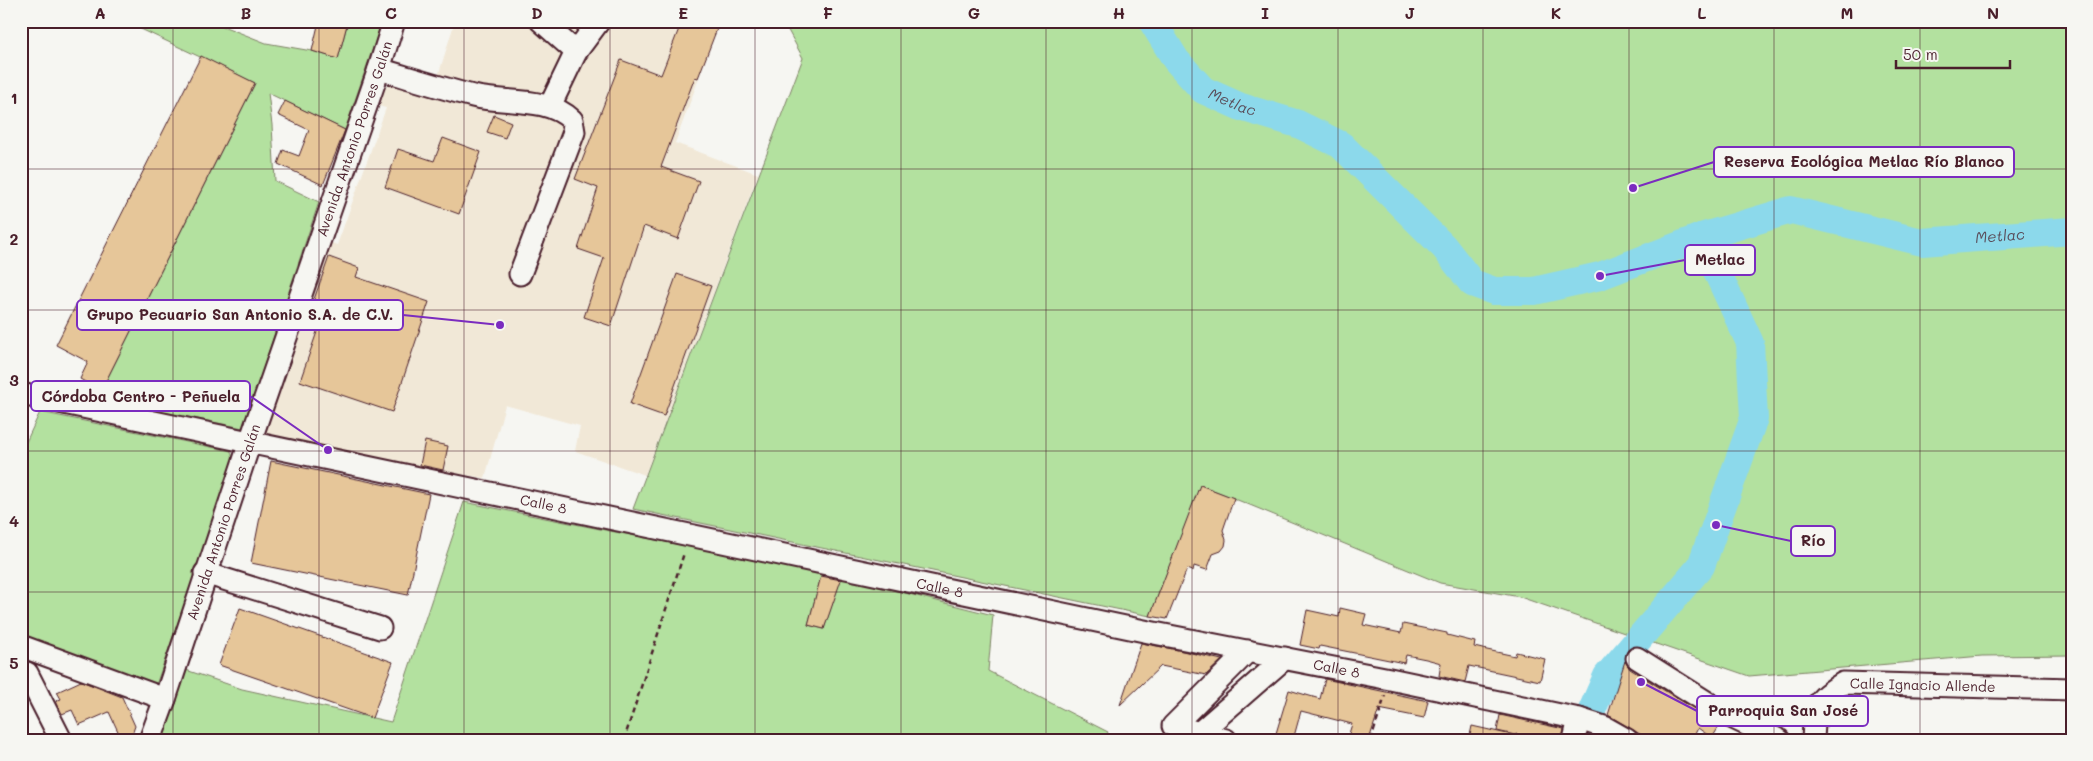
<svg xmlns="http://www.w3.org/2000/svg" width="2093" height="761" font-family="Mali,sans-serif">
  <style>
    .built { fill: #f1e8d7 }
    .green { fill: #b3e19f; stroke: #7e8065 }
    .lines { fill: none; stroke-linecap: round; stroke-linejoin: round }
    .river { stroke: #8cd9eb; stroke-width: 28 }
    .building { fill: #e6c699; stroke: #4a1f2b }
    .minor-casing { stroke: #4a1f2b; stroke-width: 25 }
    .path { stroke: #4a1f2b; stroke-width: 2.5; stroke-dasharray: 5 4; stroke-linecap: butt }
    .minor { stroke: #f6f6f2; stroke-width: 21 }
    .grid { fill: none; stroke: #4a1f2b; stroke-width: 1; stroke-opacity: 0.55 }
    .labels { text-anchor: middle; stroke-width: 4; stroke-linejoin: round; paint-order: stroke }
    .street-label { font-size: 14px; fill: #4a1f2b; stroke: #f6f6f2 }
    .water-label { font-size: 15px; font-style: italic; fill: #5a4e5b; stroke: #f6f6f2 }
    .leader { fill: none; stroke: #7b2cbf; stroke-width: 2 }
    .callout-dot { fill: #7b2cbf; stroke: #f6f6f2; stroke-width: 2 }
    .callout { fill: #f6f6f2; stroke: #7b2cbf; stroke-width: 2 }
    .callout-label { font-size: 15px; text-anchor: middle; font-weight: bold; fill: #4a1f2b }
    .neatline { fill: none; stroke: #4a1f2b; stroke-width: 2 }
    .grid-label { font-size: 16px; text-anchor: middle; font-weight: bold; fill: #4a1f2b }
  </style>
  <rect width="100%" height="100%" fill="#f6f6f2"/>
  <filter id="ink" filterUnits="userSpaceOnUse"><feTurbulence type="fractalNoise" baseFrequency=".02" numOctaves="2"/><feDisplacementMap in="SourceGraphic" scale="10" xChannelSelector="R" yChannelSelector="G"/><feConvolveMatrix kernelMatrix="1 2 1 2 8 2 1 2 1" color-interpolation-filters="sRGB"/></filter>
  <g filter="url(#ink)">
    <!-- built -->
    <polygon class="built" points="455,21 720,21 675,143 758,174 645,475 575,451 580,426 505,405 485,478 420,468 260,433 327,241 337,245 386,108 374,105 381,88 406,80 435,86"/>
    <!-- green -->
    <g class="green">
      <polygon points="124,21 210,21 266,43 312,51 338,59 348,21 382,21 345,130 268,93 272,125 275,181 319,202 243,428 97,399 255,83"/>
      <polygon points="783,21 2072,21 2072,655 1982,656 1749,676 1520,597 1440,583 1201,485 1150,616 633,509 803,58"/>
      <polygon points="40,412 231,451 234,463 156,685 21,637 21,453"/>
      <polygon points="464,502 822,573 808,625 824,629 841,577 993,615 988,671 1108,732 1105,740 159,740 183,669 242,689 391,722"/>
    </g>
    <g class="lines">
      <!-- river -->
      <g class="river">
        <path id="s1" d="M 1152,21 L 1176,60 L 1203,90 L 1241,107 L 1298,124 L 1341,145 L 1444,247 L 1472,283 L 1494,291 L 1534,291 L 1600,276 L 1701,237 L 1791,210 L 1922,242 L 2072,231"/>
        <polyline points="1579,740 1607,676 1701,566 1754,418 1750,343 1701,237"/>
      </g>
    </g>
    <!-- building -->
    <g class="building">
      <polygon points="319,21 348,21 338,59 312,51"/>
      <polygon points="682,21 720,21 698,78 695,77 661,167 699,181 678,239 644,226 611,326 584,317 604,258 578,249 598,188 575,179 621,60 661,75"/>
      <polygon points="201,56 255,83 101,391 80,379 88,362 56,345"/>
      <polygon points="285,101 345,130 323,185 278,164 283,150 299,156 309,130 278,115"/>
      <polygon points="494,115 511,122 505,138 487,132"/>
      <polygon points="443,138 481,152 459,214 385,187 398,149 434,161"/>
      <polygon points="329,257 359,268 356,277 429,302 392,412 300,381 319,326 306,322"/>
      <polygon points="677,274 711,286 664,416 630,404"/>
      <polygon points="425,441 448,446 443,470 420,465"/>
      <polygon points="271,461 429,494 408,595 251,563"/>
      <polygon points="1200,485 1234,498 1223,530 1226,540 1225,546 1221,551 1213,554 1207,570 1194,566 1193,571 1187,569 1167,619 1150,616"/>
      <polygon points="821,576 841,580 824,629 808,625"/>
      <polygon points="240,608 393,662 372,718 219,665"/>
      <polygon points="1340,608 1366,614 1363,625 1401,633 1403,624 1447,633 1447,635 1475,642 1474,647 1487,650 1515,656 1516,652 1545,659 1540,681 1469,666 1465,682 1439,676 1441,663 1426,659 1406,655 1404,663 1320,646 1319,649 1300,645 1307,610 1339,617"/>
      <polygon points="1141,643 1178,650 1222,660 1206,675 1161,666 1120,705"/>
      <polygon points="1625,661 1630,669 1720,725 1712,738 1698,728 1692,740 1650,740 1608,715"/>
      <polygon points="1325,679 1428,701 1424,718 1379,709 1369,740 1347,740 1352,724 1301,711 1293,740 1274,740 1289,690 1320,699"/>
      <polygon points="81,681 122,697 135,726 130,740 122,740 109,712 79,725 72,710 62,714 56,701 61,699 57,692"/>
      <polygon points="1500,715 1564,729 1562,740 1539,740 1516,734 1515,735 1497,731"/>
      <polygon points="1472,726 1512,735 1511,740 1469,740"/>
    </g>
    <g class="lines">
      <!-- minor casing -->
      <g class="minor-casing">
        <g id="minor">
          <polyline points="541,21 576,52"/>
          <path d="M 379,69 C 410,78 441,88 473,96 C 505,104 547,96 572,120 L 574,132 L 520,274"/>
          <polyline points="550,106 576,52 599,21"/>
          <path id="s2" d="M 21,394 L 1149,632 L 1390,679 L 1579,719 L 1604,727 L 1627,740"/>
          <polyline points="205,573 380,628"/>
          <polyline points="21,646 165,699"/>
          <polyline points="1637,658 1727,715 1779,740"/>
          <polyline points="27,673 61,740"/>
          <path id="s3" d="M 150,740 L 165,699 L 254,430 L 379,69 L 394,21"/>
          <polyline points="1191,740 1285,658"/>
          <polyline points="1226,740 1173,726 1248,651"/>
          <polyline points="1574,740 1579,719"/>
          <path id="s4" d="M 1813,740 C 1815,706 1813,702 1843,683 L 2072,689"/>
        </g>
      </g>
      <!-- path -->
      <g class="path">
        <polyline points="624,740 684,553"/>
        <polyline points="1371,740 1385,696"/>
      </g>
      <!-- minor -->
      <use href="#minor" class="minor"/>
    </g>
  </g>
  <!-- grid -->
  <path class="grid" d="M 173,21 L 173,740M 319,21 L 319,740M 464,21 L 464,740M 610,21 L 610,740M 755,21 L 755,740M 901,21 L 901,740M 1046,21 L 1046,740M 1192,21 L 1192,740M 1338,21 L 1338,740M 1483,21 L 1483,740M 1629,21 L 1629,740M 1774,21 L 1774,740M 1920,21 L 1920,740M 21,169 L 2072,169M 21,310 L 2072,310M 21,451 L 2072,451M 21,592 L 2072,592"/>
  <g class="labels">
    <!-- street labels -->
    <g class="street-label">
      <text dy="5" stroke="none"><textPath href="#s3" startOffset="635">Avenida Antonio Porres Galán</textPath></text>
      <text dy="5" stroke="none"><textPath href="#s2" startOffset="534">Calle 8</textPath></text>
      <text dy="5" stroke="none"><textPath href="#s3" startOffset="230">Avenida Antonio Porres Galán</textPath></text>
      <text dy="5" stroke="none"><textPath href="#s2" startOffset="939">Calle 8</textPath></text>
      <text dy="5" stroke="none"><textPath href="#s2" startOffset="1344">Calle 8</textPath></text>
      <text dy="5" stroke="none"><textPath href="#s4" startOffset="149">Calle Ignacio Allende</textPath></text>
    </g>
    <!-- water labels -->
    <g class="water-label">
      <text dy="5" stroke="none"><textPath href="#s1" startOffset="118">Metlac</textPath></text>
      <text dy="5" stroke="none"><textPath href="#s1" startOffset="972">Metlac</textPath></text>
    </g>
  </g>
  <!-- callouts -->
  <path class="leader" d="M1633 188L1714 162M1600 276L1685 260M500 325L403 315M328 450L250 396M1716 525L1791 541M1641 682L1697 711"/>
  <g class="callout-dot">
    <circle cx="1633" cy="188" r="5"/>
    <circle cx="1600" cy="276" r="5"/>
    <circle cx="500" cy="325" r="5"/>
    <circle cx="328" cy="450" r="5"/>
    <circle cx="1716" cy="525" r="5"/>
    <circle cx="1641" cy="682" r="5"/>
  </g>
  <g class="callout">
    <rect x="1714" y="147" width="300" height="30" rx="5"/>
    <rect x="1685" y="245" width="70" height="30" rx="5"/>
    <rect x="77" y="300" width="326" height="30" rx="5"/>
    <rect x="31" y="381" width="219" height="30" rx="5"/>
    <rect x="1791" y="526" width="44" height="30" rx="5"/>
    <rect x="1697" y="696" width="171" height="30" rx="5"/>
  </g>
  <g class="callout-label">
    <text x="1864" y="167">Reserva Ecológica Metlac Río Blanco</text>
    <text x="1720" y="265">Metlac</text>
    <text x="240" y="320">Grupo Pecuario San Antonio S.A. de C.V.</text>
    <text x="141" y="402">Córdoba Centro - Peñuela</text>
    <text x="1813" y="546">Río</text>
    <text x="1783" y="716">Parroquia San José</text>
  </g>
  <!-- margin -->
  <rect width="2093" height="761" fill="none" stroke="#f6f6f2" stroke-width="55"/>
  <!-- scale -->
  <path d="M1896 60v8h114v-8" fill="none" stroke="#4a1f2b" stroke-width="2.5"/>
  <text x="1903" y="60" font-size="15" fill="#4a1f2b" stroke="#f6f6f2" stroke-width="4" paint-order="stroke">50 m</text>
  <rect x="28" y="28" width="2038" height="706" class="neatline"/>
  <g class="grid-label">
    <text x="100" y="19">A</text>
    <text x="246" y="19">B</text>
    <text x="391" y="19">C</text>
    <text x="537" y="19">D</text>
    <text x="683" y="19">E</text>
    <text x="828" y="19">F</text>
    <text x="974" y="19">G</text>
    <text x="1119" y="19">H</text>
    <text x="1265" y="19">I</text>
    <text x="1410" y="19">J</text>
    <text x="1556" y="19">K</text>
    <text x="1702" y="19">L</text>
    <text x="1847" y="19">M</text>
    <text x="1993" y="19">N</text>
    <text x="14" y="104">1</text>
    <text x="14" y="245">2</text>
    <text x="14" y="386">3</text>
    <text x="14" y="527">4</text>
    <text x="14" y="669">5</text>
  </g>
</svg>
